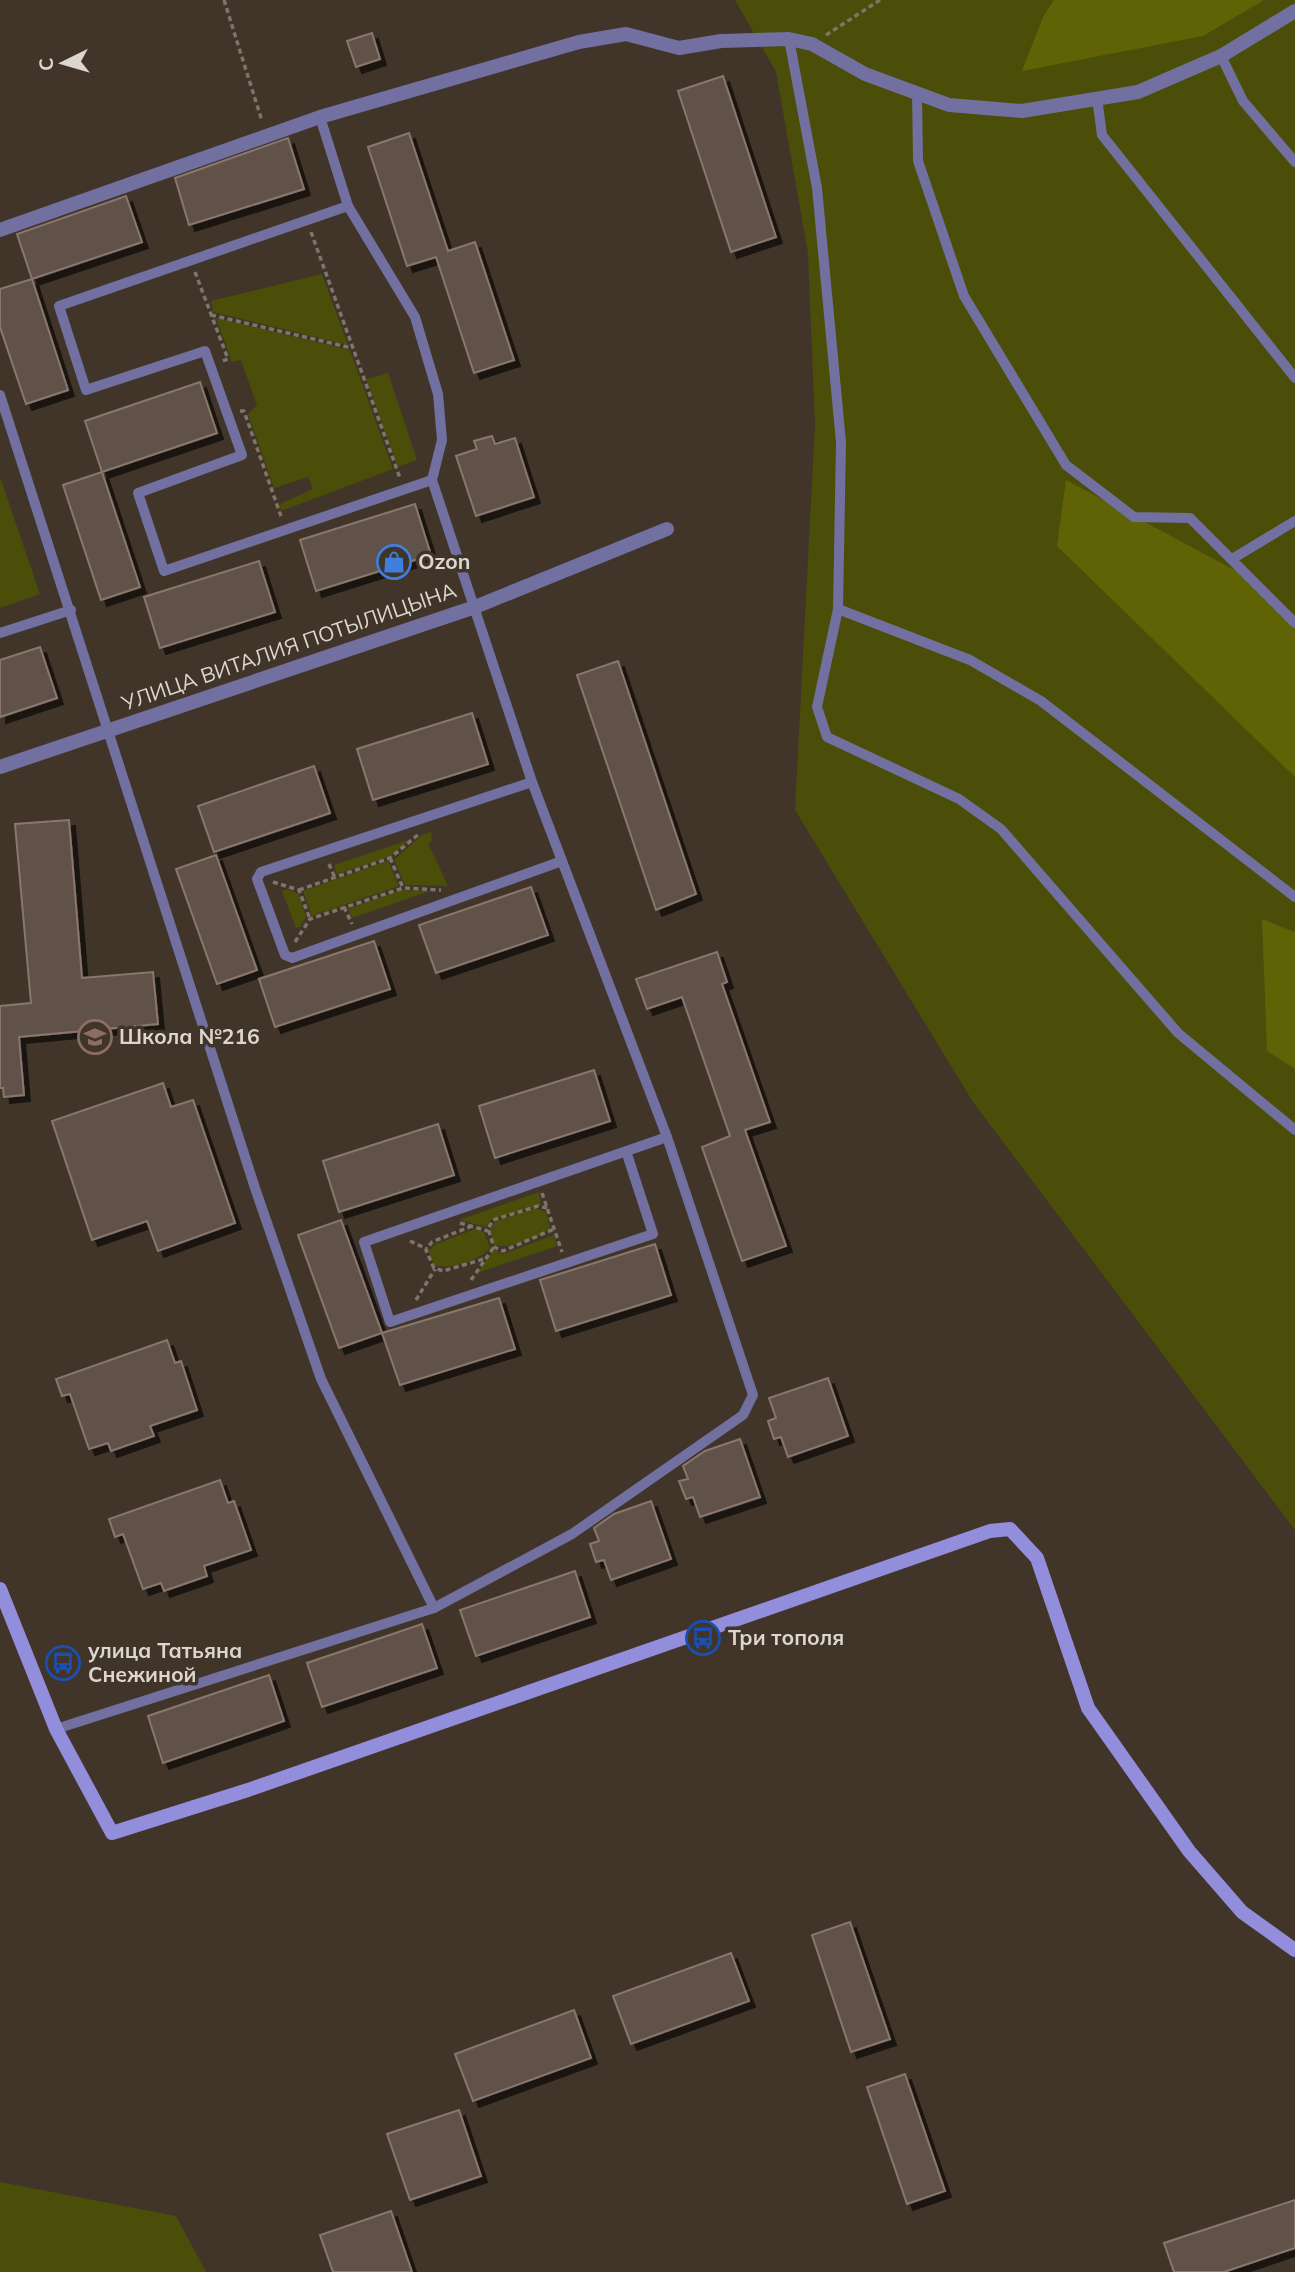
<svg xmlns="http://www.w3.org/2000/svg" width="1295" height="2272" font-family="Mulish,sans-serif">
  <style>
    .green { fill: #4a4e08 }
    .forest { fill: #5f6306 }
    .building { fill: #615148; stroke: #89776e; stroke-width: 2; filter: url(#shadow) }
    .lines { fill: none; stroke-linecap: round; stroke-linejoin: round }
    .path { stroke: #7e746a; stroke-width: 3.5; stroke-dasharray: 5 3.5; stroke-linecap: butt }
    .lane { stroke: #7170a0; stroke-width: 10 }
    .street { stroke: #7170a0; stroke-width: 14 }
    .secondary { stroke: #928edb; stroke-width: 14 }
    .labels { text-anchor: middle; stroke-width: 7; stroke-linejoin: round; paint-order: stroke }
    .poi-label { font-size: 21px; font-weight: bold; fill: #ddd6cf; stroke: #413529; text-anchor: start }
    .street-label { font-size: 21px; fill: #ddd6cf; stroke: #413529 }
  </style>
  <defs>
    <filter id="shadow"><feDropShadow dx="6" dy="6" stdDeviation="0" flood-color="#0009"/></filter>
  </defs>
  <rect width="100%" height="100%" fill="#413529"/>
  <!-- green -->
  <g class="green">
    <polygon points="735,0 1295,0 1295,1530 973,1102 795,810 815,424 808,253 776,72"/>
    <polygon points="322,274 348,345 213,312 211,301"/>
    <polygon points="216,318 350,350 393,469 281,511 280,504 313,489 308,477 274,488 248,414 257,405 241,360 232,362"/>
    <polygon points="388,373 417,460 398,467 366,379"/>
    <polygon points="0,477 40,594 0,608"/>
    <polygon points="431,832 432,841 428,843 448,886 405,885 394,860 423,834"/>
    <polygon points="409,840 391,856 337,874 334,865"/>
    <polygon points="388,861 399,886 312,916 303,891"/>
    <polygon points="287,889 299,894 306,917 300,927 296,928 282,891"/>
    <polygon points="401,890 430,891 352,918 348,909"/>
    <polygon points="539,1192 541,1205 491,1220 486,1227 459,1220"/>
    <path d="M 535,1208 L 546,1212 L 550,1228 C 539,1239 509,1249 494,1245 L 490,1230 L 495,1222 Z"/>
    <path d="M 475,1229 L 484,1232 L 490,1248 C 478,1261 451,1270 434,1265 L 429,1251 L 434,1245 Z"/>
    <polygon points="554,1235 557,1246 477,1273 494,1250 503,1254"/>
    <polygon points="0,2182 176,2216 206,2272 0,2272"/>
  </g>
  <!-- forest -->
  <g class="forest">
    <polygon points="1054,0 1264,0 1203,36 1022,71 1043,17"/>
    <polygon points="1066,480 1255,581 1295,622 1295,777 1057,546"/>
    <polygon points="1262,919 1295,932 1295,1069 1267,1051"/>
  </g>
  <!-- building -->
  <g class="building">
    <polygon points="372,33 380,59 356,67 347,41"/>
    <polygon points="723,76 776,237 731,252 678,91"/>
    <polygon points="409,133 448,251 475,242 514,360 474,373 436,257 407,266 368,147"/>
    <polygon points="288,138 304,189 189,225 175,178"/>
    <polygon points="126,196 142,242 32,279 17,234"/>
    <polygon points="32,279 68,390 26,404 0,327 0,289"/>
    <polygon points="200,382 217,433 102,472 85,421"/>
    <polygon points="492,436 495,444 515,438 534,497 476,516 456,456 477,449 474,441"/>
    <polygon points="102,472 140,587 101,600 63,485"/>
    <polygon points="415,504 431,555 316,591 300,540"/>
    <polygon points="259,561 275,612 160,648 144,597"/>
    <polygon points="40,647 57,698 0,717 0,660"/>
    <polygon points="618,661 696,894 656,910 577,675"/>
    <polygon points="472,713 488,764 373,800 357,749"/>
    <polygon points="314,766 330,813 214,852 198,806"/>
    <polygon points="69,820 82,978 153,972 158,1024 19,1037 24,1095 4,1097 3,1088 0,1088 0,1006 31,1003 15,824"/>
    <polygon points="216,855 257,970 217,984 176,869"/>
    <polygon points="531,887 548,935 436,973 419,925"/>
    <polygon points="374,941 390,989 275,1027 259,979"/>
    <polygon points="717,952 727,982 722,984 770,1122 745,1130 786,1246 742,1261 702,1147 730,1136 682,997 647,1009 636,979"/>
    <polygon points="594,1070 610,1121 495,1158 479,1106"/>
    <polygon points="163,1083 171,1107 193,1100 235,1223 158,1251 147,1221 92,1240 52,1121"/>
    <polygon points="438,1124 454,1175 339,1212 323,1161"/>
    <polygon points="341,1220 382,1333 339,1348 298,1235"/>
    <polygon points="655,1244 671,1295 556,1331 540,1280"/>
    <polygon points="499,1298 515,1349 400,1385 382,1333"/>
    <polygon points="167,1340 175,1363 181,1361 197,1410 150,1426 154,1436 111,1451 108,1443 89,1449 70,1394 62,1396 56,1379"/>
    <polygon points="828,1378 848,1436 788,1457 781,1437 774,1439 768,1421 776,1418 769,1398"/>
    <polygon points="740,1439 760,1497 700,1517 693,1497 686,1499 679,1481 688,1479 683,1466 705,1451"/>
    <polygon points="220,1480 228,1503 234,1501 251,1550 204,1566 207,1576 164,1591 161,1583 143,1589 123,1534 115,1537 109,1519"/>
    <polygon points="651,1501 671,1559 611,1580 604,1560 596,1562 590,1544 599,1541 594,1528 614,1514"/>
    <polygon points="575,1571 590,1617 476,1656 460,1610"/>
    <polygon points="422,1624 437,1668 322,1707 307,1663"/>
    <polygon points="269,1675 284,1721 163,1763 148,1716"/>
    <polygon points="850,1922 890,2039 851,2052 812,1935"/>
    <polygon points="731,1953 749,2001 631,2044 613,1996"/>
    <polygon points="574,2010 591,2058 473,2101 455,2054"/>
    <polygon points="905,2074 945,2191 907,2204 867,2087"/>
    <polygon points="459,2110 481,2176 410,2200 387,2134"/>
    <polygon points="1295,2200 1295,2248 1224,2272 1174,2272 1164,2243"/>
    <polygon points="391,2211 412,2272 333,2272 320,2235"/>
  </g>
  <g class="lines">
    <!-- path -->
    <g class="path">
      <polyline points="224,0 262,121"/>
      <polyline points="826,35 880,0"/>
      <polyline points="311,232 400,478"/>
      <polyline points="195,272 228,359 220,362"/>
      <polyline points="211,315 352,348"/>
      <polyline points="240,411 244,411 282,519"/>
      <polyline points="390,858 403,888"/>
      <polyline points="329,864 335,878"/>
      <polyline points="273,882 299,890 310,919"/>
      <polyline points="299,890 390,858 419,834"/>
      <polyline points="344,907 352,924"/>
      <polyline points="295,942 310,919 403,888 441,890"/>
      <polyline points="542,1193 562,1252"/>
      <polyline points="547,1208 538,1206 493,1220 488,1229 494,1247 503,1251 554,1229"/>
      <polyline points="460,1223 488,1231"/>
      <polyline points="472,1226 432,1242 426,1250 434,1268 443,1271 484,1259"/>
      <polyline points="410,1241 427,1249"/>
      <polyline points="471,1280 494,1247"/>
      <polyline points="416,1300 435,1269"/>
    </g>
    <!-- lane -->
    <g class="lane">
      <polyline points="789,39 817,188 841,442 838,609 817,707 827,737 959,799 1001,829 1178,1033 1295,1130"/>
      <polyline points="1221,56 1243,101 1295,162"/>
      <polyline points="917,93 918,161 964,296 1066,465 1134,517 1190,518 1295,623"/>
      <polyline points="1097,98 1102,135 1295,378"/>
      <polyline points="348,206 59,306 86,390 205,351 242,455 138,493 164,571 432,480"/>
      <polyline points="0,395 255,1188 321,1379 434,1608"/>
      <polyline points="1232,559 1295,521"/>
      <polyline points="838,609 970,660 1041,701 1295,897"/>
      <polyline points="0,633 71,610"/>
      <polyline points="532,782 261,872 257,879 285,955 292,958 562,861"/>
      <polyline points="626,1151 653,1234 390,1322 364,1242 667,1137"/>
      <polyline points="56,1729 434,1608 572,1534 743,1415 753,1395 667,1137 532,782 432,480 442,440 438,394 415,317 348,206 320,117"/>
    </g>
    <!-- street -->
    <g class="street">
      <polyline points="0,230 320,117 579,42 626,34 679,48 721,41 789,39 812,44 865,74 949,105 1022,111 1138,92 1221,56 1295,11"/>
      <polyline points="0,767 475,607 667,529"/>
    </g>
    <!-- secondary -->
    <polyline class="secondary" points="0,1589 56,1729 112,1833 248,1790 990,1531 1010,1529 1037,1558 1088,1708 1189,1851 1242,1912 1295,1950"/>
  </g>
  <!-- icons -->
  <defs>
    <g id="shop-ring" transform="scale(1.75)"><circle r="9.5" fill="#413529" stroke="#3f7fe0" stroke-width="1.5"/><path d="M-5-2.5h2.3a2.7 3.5 0 0 1 5.4 0H5L5.5 6h-11ZM-1.5-2.5h3a1.5 2.3 0 0 0-3 0Z" fill="#3f7fe0"/></g>
    <g id="school-ring" transform="scale(1.75)"><circle r="9.5" fill="#413529" stroke="#8d6e63" stroke-width="1.5"/><path d="M0-5L7-2L0 1L-7-2ZM-4 1L0 2.5L4 1V4Q0 6-4 4Z" fill="#8d6e63"/></g>
    <g id="bus-ring" transform="scale(1.75)"><circle r="9.5" fill="#413529" stroke="#1a4fb4" stroke-width="1.5"/><path d="M-5-6H5V4H4V6H2V4H-2V6H-4V4H-5ZM-3.5-4V0h7V-4ZM-3.5 1.2v1.5H-2V1.2ZM2 1.2v1.5H3.5V1.2Z" fill="#1a4fb4"/></g>
  </defs>
  <g fill-rule="evenodd">
    <use href="#shop-ring" x="394" y="562"/>
    <use href="#school-ring" x="95" y="1037"/>
    <use href="#bus-ring" x="703" y="1638"/>
    <use href="#bus-ring" x="63" y="1663"/>
  </g>
  <g class="labels">
    <!-- poi labels -->
    <g class="poi-label">
      <text x="418" y="569">Ozon</text>
      <text x="119" y="1044">Школа №216</text>
      <text x="728" y="1645">Три тополя</text>
      <text x="88" y="1658">улица Татьяна<tspan x="88" dy="24">Снежиной</tspan></text>
    </g>
    <!-- street labels -->
    <g class="street-label">
      <text transform="translate(289 647) rotate(-19)" y="7">УЛИЦА ВИТАЛИЯ ПОТЫЛИЦЫНА</text>
    </g>
  </g>
  <!-- north arrow -->
  <g transform="translate(63 63) rotate(265)" stroke="#413529" stroke-width="5" paint-order="stroke">
  <path d="M0-5L12 26L0 18L-12 26Z" fill="#ddd6cf"/>
  <text y="-10" font-size="19" font-weight="bold" text-anchor="middle" fill="#ddd6cf">С</text>
  </g>
</svg>
